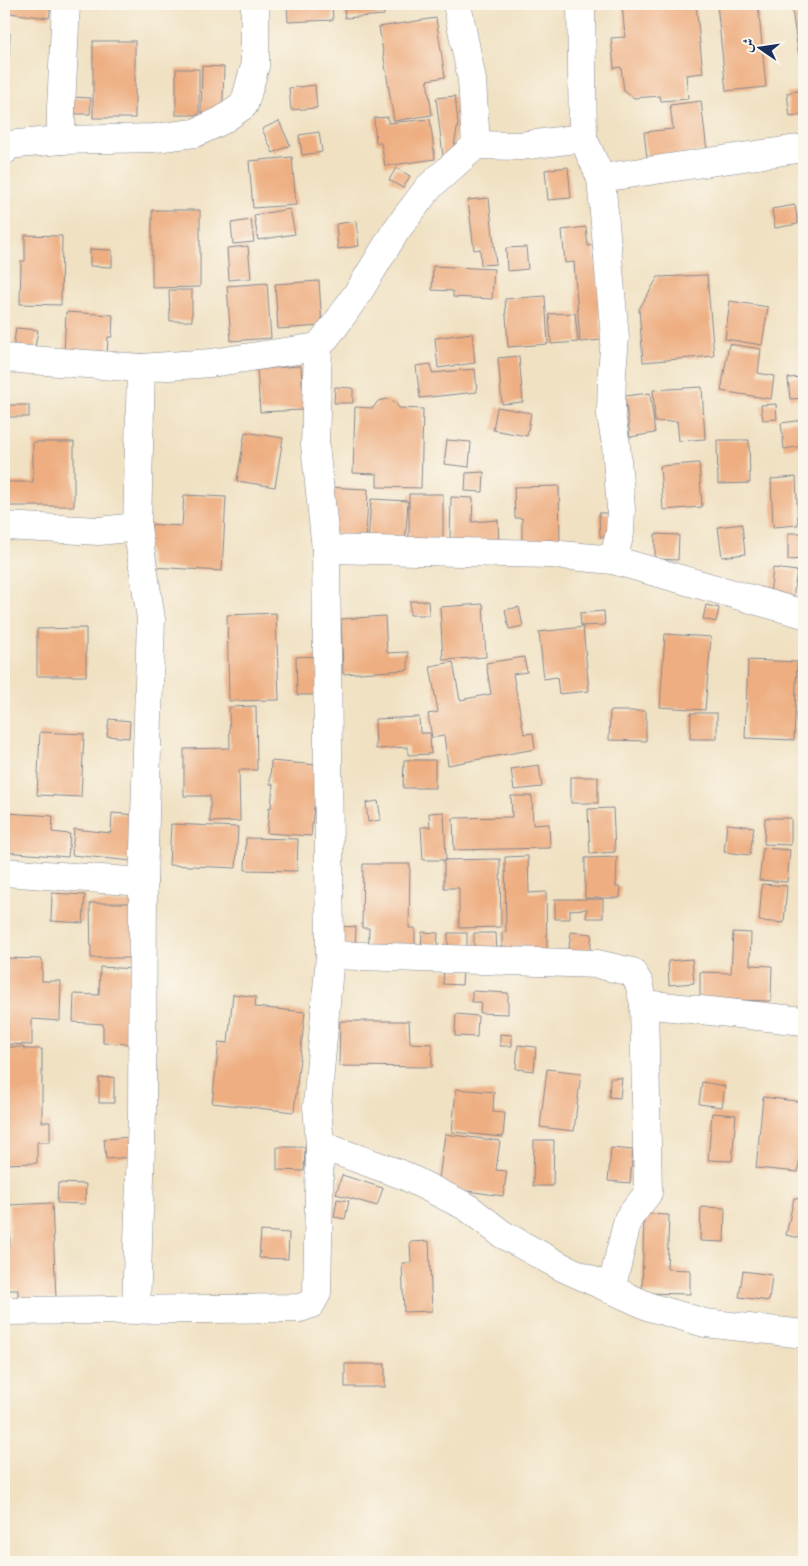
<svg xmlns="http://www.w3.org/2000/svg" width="808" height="1566" font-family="Cardo,Amiri,serif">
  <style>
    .building { fill: #eeae81 }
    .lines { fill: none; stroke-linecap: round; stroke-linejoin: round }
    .street-casing { stroke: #868890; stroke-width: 29 }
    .street { stroke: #fff; stroke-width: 28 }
  </style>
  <rect width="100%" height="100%" fill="#fbf7ec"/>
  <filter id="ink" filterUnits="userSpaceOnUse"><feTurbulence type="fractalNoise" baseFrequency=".02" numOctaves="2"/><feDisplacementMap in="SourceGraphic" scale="10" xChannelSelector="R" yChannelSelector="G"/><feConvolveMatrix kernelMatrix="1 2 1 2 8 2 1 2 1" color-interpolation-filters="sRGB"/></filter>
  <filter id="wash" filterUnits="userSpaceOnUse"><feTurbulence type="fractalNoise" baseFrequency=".0096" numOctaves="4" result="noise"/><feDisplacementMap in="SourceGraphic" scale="20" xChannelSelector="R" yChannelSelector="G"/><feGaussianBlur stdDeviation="1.12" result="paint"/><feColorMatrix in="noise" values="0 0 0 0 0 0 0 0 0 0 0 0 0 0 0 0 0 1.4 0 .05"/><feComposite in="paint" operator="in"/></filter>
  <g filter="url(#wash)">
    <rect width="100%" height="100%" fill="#f0e1c2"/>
    <g id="blocks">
      <!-- building -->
      <g class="building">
        <polygon points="11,4 51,4 49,18 9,13"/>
        <polygon points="287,4 332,4 333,20 288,22"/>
        <polygon points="344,4 383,4 384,15 345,18"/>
        <polygon points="622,4 696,4 703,73 686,75 688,99 661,101 660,96 634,98 624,91 621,67 614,68 611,38 625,37"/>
        <polygon points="717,4 758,4 766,87 726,91"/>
        <polygon points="804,8 804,57 799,58 792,10"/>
        <polygon points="436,18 445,77 427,80 432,115 394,121 379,27"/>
        <polygon points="4,32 10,33 6,106 4,106"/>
        <rect x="93" y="41" width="42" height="77"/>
        <polygon points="202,66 224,67 223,101 218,111 201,113"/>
        <rect x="176" y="69" width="23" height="46"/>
        <polygon points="315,85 317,108 291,110 289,88"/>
        <polygon points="804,90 804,115 790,117 787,93"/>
        <polygon points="455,96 458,124 452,156 443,156 436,98"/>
        <polygon points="72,97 91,98 90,114 71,114"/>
        <polygon points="701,101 707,151 647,158 644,132 673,129 670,105"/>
        <polygon points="388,117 388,123 430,119 435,159 385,166 381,143 376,143 374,118"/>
        <polygon points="279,121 290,145 273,153 262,129"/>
        <polygon points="319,132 322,152 302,155 299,135"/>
        <polygon points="292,157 296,205 253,208 249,161"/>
        <polygon points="568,167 571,198 548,200 545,170"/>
        <polygon points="396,168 410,176 403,188 389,180"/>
        <polygon points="489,198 496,264 481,265 480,249 474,250 468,200"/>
        <polygon points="795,205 798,224 775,228 772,209"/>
        <polygon points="290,209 295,234 258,240 254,215"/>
        <polygon points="152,210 200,210 200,287 152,288"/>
        <polygon points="251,220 254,242 233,244 231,223"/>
        <polygon points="356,221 359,246 338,249 336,224"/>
        <polygon points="586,227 588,246 593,245 594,260 596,260 602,340 580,342 574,262 565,263 562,230"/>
        <polygon points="25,235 62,236 61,305 20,304 21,261 25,261"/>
        <polygon points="248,246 251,278 229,280 227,248"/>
        <polygon points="526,247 528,269 507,271 506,248"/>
        <polygon points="90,249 112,250 112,267 90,266"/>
        <polygon points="433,266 494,269 492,299 453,297 453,291 432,290"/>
        <polygon points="707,275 714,356 643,362 639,309 658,277"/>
        <polygon points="319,281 322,326 278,329 275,284"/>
        <polygon points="267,283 271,338 231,341 227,286"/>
        <polygon points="169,290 192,290 192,321 170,321"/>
        <polygon points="545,296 548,344 508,347 505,299"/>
        <polygon points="730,301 768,307 762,345 725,339"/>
        <polygon points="66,312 113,315 112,337 108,337 107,357 64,355"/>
        <polygon points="575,313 578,342 551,344 549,314"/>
        <polygon points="16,328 38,330 34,353 13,350"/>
        <polygon points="472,333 475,363 438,368 435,338"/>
        <polygon points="729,344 761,349 758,373 774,376 771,399 721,391"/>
        <polygon points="519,356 523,402 502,404 498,358"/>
        <polygon points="431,364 432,373 475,369 477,392 420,398 416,366"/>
        <polygon points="301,366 304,410 260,412 257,369"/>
        <polygon points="803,377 804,398 790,399 788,378"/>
        <polygon points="335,387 353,388 353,403 334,403"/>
        <polygon points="702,387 705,439 679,441 677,421 655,422 653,390"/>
        <polygon points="650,393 655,433 630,437 625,396"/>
        <polygon points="387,399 395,402 399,408 423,409 421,488 377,487 377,474 353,473 355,407 373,408 378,401"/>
        <polygon points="776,404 777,419 763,420 761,405"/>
        <rect x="4" y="405" width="25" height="12"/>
        <polygon points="497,407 531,413 527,436 493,430"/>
        <polygon points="804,420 804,446 784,449 781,423"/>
        <polygon points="245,432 283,438 275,487 237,481"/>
        <polygon points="447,440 471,442 469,467 444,464"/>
        <polygon points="717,440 749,440 750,483 718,484"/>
        <polygon points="33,442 74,442 74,506 4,506 4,482 33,482"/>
        <polygon points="699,463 702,507 663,510 660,466"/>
        <polygon points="484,472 483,492 465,491 466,473"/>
        <polygon points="796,477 798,525 773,527 771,479"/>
        <polygon points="559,486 560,543 522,545 522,518 515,518 514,487"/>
        <polygon points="325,487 368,489 366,545 333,543"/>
        <rect x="409" y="494" width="34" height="50"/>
        <polygon points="184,495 226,497 222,571 151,567 145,524 182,526"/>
        <polygon points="451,497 473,498 472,522 498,520 499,544 450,543"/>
        <polygon points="371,499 408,501 405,545 368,543"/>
        <polygon points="599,513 613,513 613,537 600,537"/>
        <polygon points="742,524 745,554 722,557 718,527"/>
        <polygon points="788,533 804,533 804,559 788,560"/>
        <polygon points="655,534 679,535 678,560 655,559"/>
        <polygon points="773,568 797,571 793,598 770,594"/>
        <polygon points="410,601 428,601 429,615 410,615"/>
        <polygon points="483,604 486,657 443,660 440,607"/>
        <polygon points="706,605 719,608 716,622 703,619"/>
        <polygon points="519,607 523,626 509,629 505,610"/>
        <polygon points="604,611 605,625 581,626 580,613"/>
        <polygon points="276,613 279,700 229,701 227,615"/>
        <polygon points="385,616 387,653 408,652 408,670 343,674 341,619"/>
        <polygon points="583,627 589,691 559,694 557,677 544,679 539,632"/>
        <polygon points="86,628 86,676 37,676 37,629"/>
        <polygon points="665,634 711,637 705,710 660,707"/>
        <polygon points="317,656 318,695 297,695 296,657"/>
        <polygon points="524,657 527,672 513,674 524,734 533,733 535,749 448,765 444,736 432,738 428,714 438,712 430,666 453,662 460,700 491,694 486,663"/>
        <polygon points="748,660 797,662 794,740 745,738"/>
        <polygon points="256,706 257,770 239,770 240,821 210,822 210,796 184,796 184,749 230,748 229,707"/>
        <polygon points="610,711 646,711 646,741 609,740"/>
        <polygon points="691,713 717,713 717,739 690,739"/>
        <polygon points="419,717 420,733 430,733 431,754 408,755 408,747 376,749 375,719"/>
        <polygon points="109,719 130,721 129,738 107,736"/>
        <polygon points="40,732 84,734 81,797 37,795"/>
        <polygon points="404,760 435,760 435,788 403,788"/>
        <polygon points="271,761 318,765 311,836 267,833 269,807 271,808 273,784 270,784"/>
        <polygon points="539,765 542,787 514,790 511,769"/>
        <rect x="571" y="777" width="27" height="26"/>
        <polygon points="511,796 532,796 533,825 549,824 550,848 454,850 453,818 512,817"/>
        <polygon points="378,801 381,820 368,822 366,803"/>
        <polygon points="613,808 615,852 590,854 588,809"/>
        <polygon points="444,812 446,860 423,860 421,827 430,827 429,813"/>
        <polygon points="7,813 53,816 52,832 70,834 68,857 4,852"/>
        <polygon points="112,813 136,815 132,861 72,855 74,829 111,833"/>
        <polygon points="765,818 791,818 791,845 764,844"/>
        <polygon points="171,824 238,827 236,868 169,865"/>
        <polygon points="727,824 754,827 750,855 724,852"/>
        <polygon points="246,838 298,839 297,871 245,870"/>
        <polygon points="763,848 790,850 787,882 759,880"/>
        <polygon points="528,856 529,893 546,892 547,953 502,954 502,932 506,932 505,857"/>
        <polygon points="617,857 616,887 621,887 620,898 585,898 585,858"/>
        <polygon points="500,859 501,927 459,928 459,888 444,888 444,860"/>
        <polygon points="363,864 410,864 409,928 415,928 415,948 368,952 369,928 362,928"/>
        <polygon points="762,884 787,886 784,923 759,921"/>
        <polygon points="52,893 85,895 83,923 51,921"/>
        <polygon points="555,899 603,899 603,918 586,918 587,909 570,910 570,919 555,919"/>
        <polygon points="90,903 136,903 136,958 91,958"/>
        <polygon points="336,926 356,927 355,948 335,947"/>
        <polygon points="422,932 438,933 437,951 421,950"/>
        <polygon points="571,932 592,934 589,958 568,955"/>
        <polygon points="733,932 751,933 750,965 772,966 771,1001 700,999 700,972 731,973"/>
        <rect x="448" y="933" width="19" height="18"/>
        <polygon points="474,933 496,933 497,952 474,952"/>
        <polygon points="4,958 42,959 42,981 61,981 60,1021 32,1019 32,1045 4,1044"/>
        <polygon points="692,959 694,983 669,985 668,961"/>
        <polygon points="100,967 136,969 132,1044 103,1043 103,1024 73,1022 74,994 99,995"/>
        <polygon points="444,970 463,971 462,985 443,984"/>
        <polygon points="472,991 508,993 508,1014 480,1013 481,1002 472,1002"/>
        <polygon points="233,994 256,997 255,1007 305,1012 294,1112 212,1103 219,1042 228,1043"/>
        <polygon points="456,1014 478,1016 477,1037 455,1036"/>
        <polygon points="340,1021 409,1021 410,1043 432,1044 432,1067 339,1066"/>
        <polygon points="500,1034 512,1035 512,1046 500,1046"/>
        <polygon points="518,1045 536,1047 534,1071 516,1069"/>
        <polygon points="4,1047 24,1047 24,1049 42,1049 42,1122 50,1122 50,1142 37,1142 37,1163 4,1164"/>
        <polygon points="547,1069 581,1073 574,1131 540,1127"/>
        <polygon points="114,1077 114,1103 99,1103 99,1078"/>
        <polygon points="610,1078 622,1078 620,1098 609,1097"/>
        <polygon points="702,1082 725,1086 722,1107 699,1104"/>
        <polygon points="456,1089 494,1092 493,1112 505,1113 503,1137 452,1132"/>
        <polygon points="763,1097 804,1102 804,1121 798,1172 756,1168"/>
        <polygon points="712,1113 736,1115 732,1161 708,1160"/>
        <polygon points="445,1134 500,1141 496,1170 507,1171 503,1196 438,1187"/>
        <polygon points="132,1137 133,1157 106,1159 104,1139"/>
        <polygon points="534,1140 554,1140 553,1186 533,1186"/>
        <polygon points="277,1147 305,1147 304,1171 277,1170"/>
        <polygon points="611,1148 633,1150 630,1183 608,1181"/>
        <polygon points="342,1175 383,1188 377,1206 336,1194"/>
        <polygon points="58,1183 86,1184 85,1204 57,1203"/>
        <polygon points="794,1198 804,1200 804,1239 786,1235"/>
        <polygon points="337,1199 349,1201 345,1219 334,1217"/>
        <polygon points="52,1203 56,1298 18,1299 18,1290 6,1290 4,1247 10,1246 9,1205"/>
        <polygon points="701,1207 725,1208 724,1242 700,1241"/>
        <polygon points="644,1214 669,1215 667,1269 690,1270 690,1294 642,1293"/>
        <polygon points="261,1231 289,1233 288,1259 259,1258"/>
        <polygon points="429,1241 432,1311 404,1312 402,1263 411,1263 410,1242"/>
        <polygon points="743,1271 772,1275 769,1301 739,1297"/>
        <rect x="345" y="1364" width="40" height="23"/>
      </g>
    </g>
  </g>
  <g filter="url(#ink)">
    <use href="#blocks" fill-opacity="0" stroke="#868890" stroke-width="1"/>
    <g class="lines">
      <!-- street casing -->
      <g class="street-casing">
        <g id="street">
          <polyline points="66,4 61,108 61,140 155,138 195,133 221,121 244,105 255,66 255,4"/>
          <polyline points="581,4 583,138 601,178 615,338 612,372 611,415 616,445 621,509 620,533 613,560"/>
          <polyline points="476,145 520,146 583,138"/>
          <polyline points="4,151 7,145 61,140"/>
          <polyline points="601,178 804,148"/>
          <polyline points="318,347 315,445 326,549 550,554 613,560 804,614"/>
          <polyline points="4,358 141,368"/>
          <polyline points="4,526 99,531 137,527 151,619 143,882 142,1111 136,1310"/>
          <polyline points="137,527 141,368 211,363 318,347 337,323 361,288 395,232 428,188 476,145 472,80 457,4"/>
          <polyline points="4,872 143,882"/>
          <polyline points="330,955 597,964 632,972 639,983 644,1004 804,1021"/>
          <polyline points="320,1145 403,1175 467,1207 502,1234 562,1267 650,1307 705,1323 804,1334"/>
          <polyline points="611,1290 628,1219 648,1193 644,1004"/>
          <polyline points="4,1311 300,1308 311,1304 317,1293 320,1145 317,1107 330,955 326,549"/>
        </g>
      </g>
      <!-- street -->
      <use href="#street" class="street"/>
    </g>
  </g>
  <!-- margin -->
  <rect width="808" height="1566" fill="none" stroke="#fbf7ec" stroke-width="20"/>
  <!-- north arrow -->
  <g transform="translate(760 48) rotate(283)" stroke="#fbf7ec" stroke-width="4" paint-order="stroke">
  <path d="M0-4L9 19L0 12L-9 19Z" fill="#1b2f5e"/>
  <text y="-8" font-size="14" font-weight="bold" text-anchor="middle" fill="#1b2f5e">ش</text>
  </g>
</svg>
